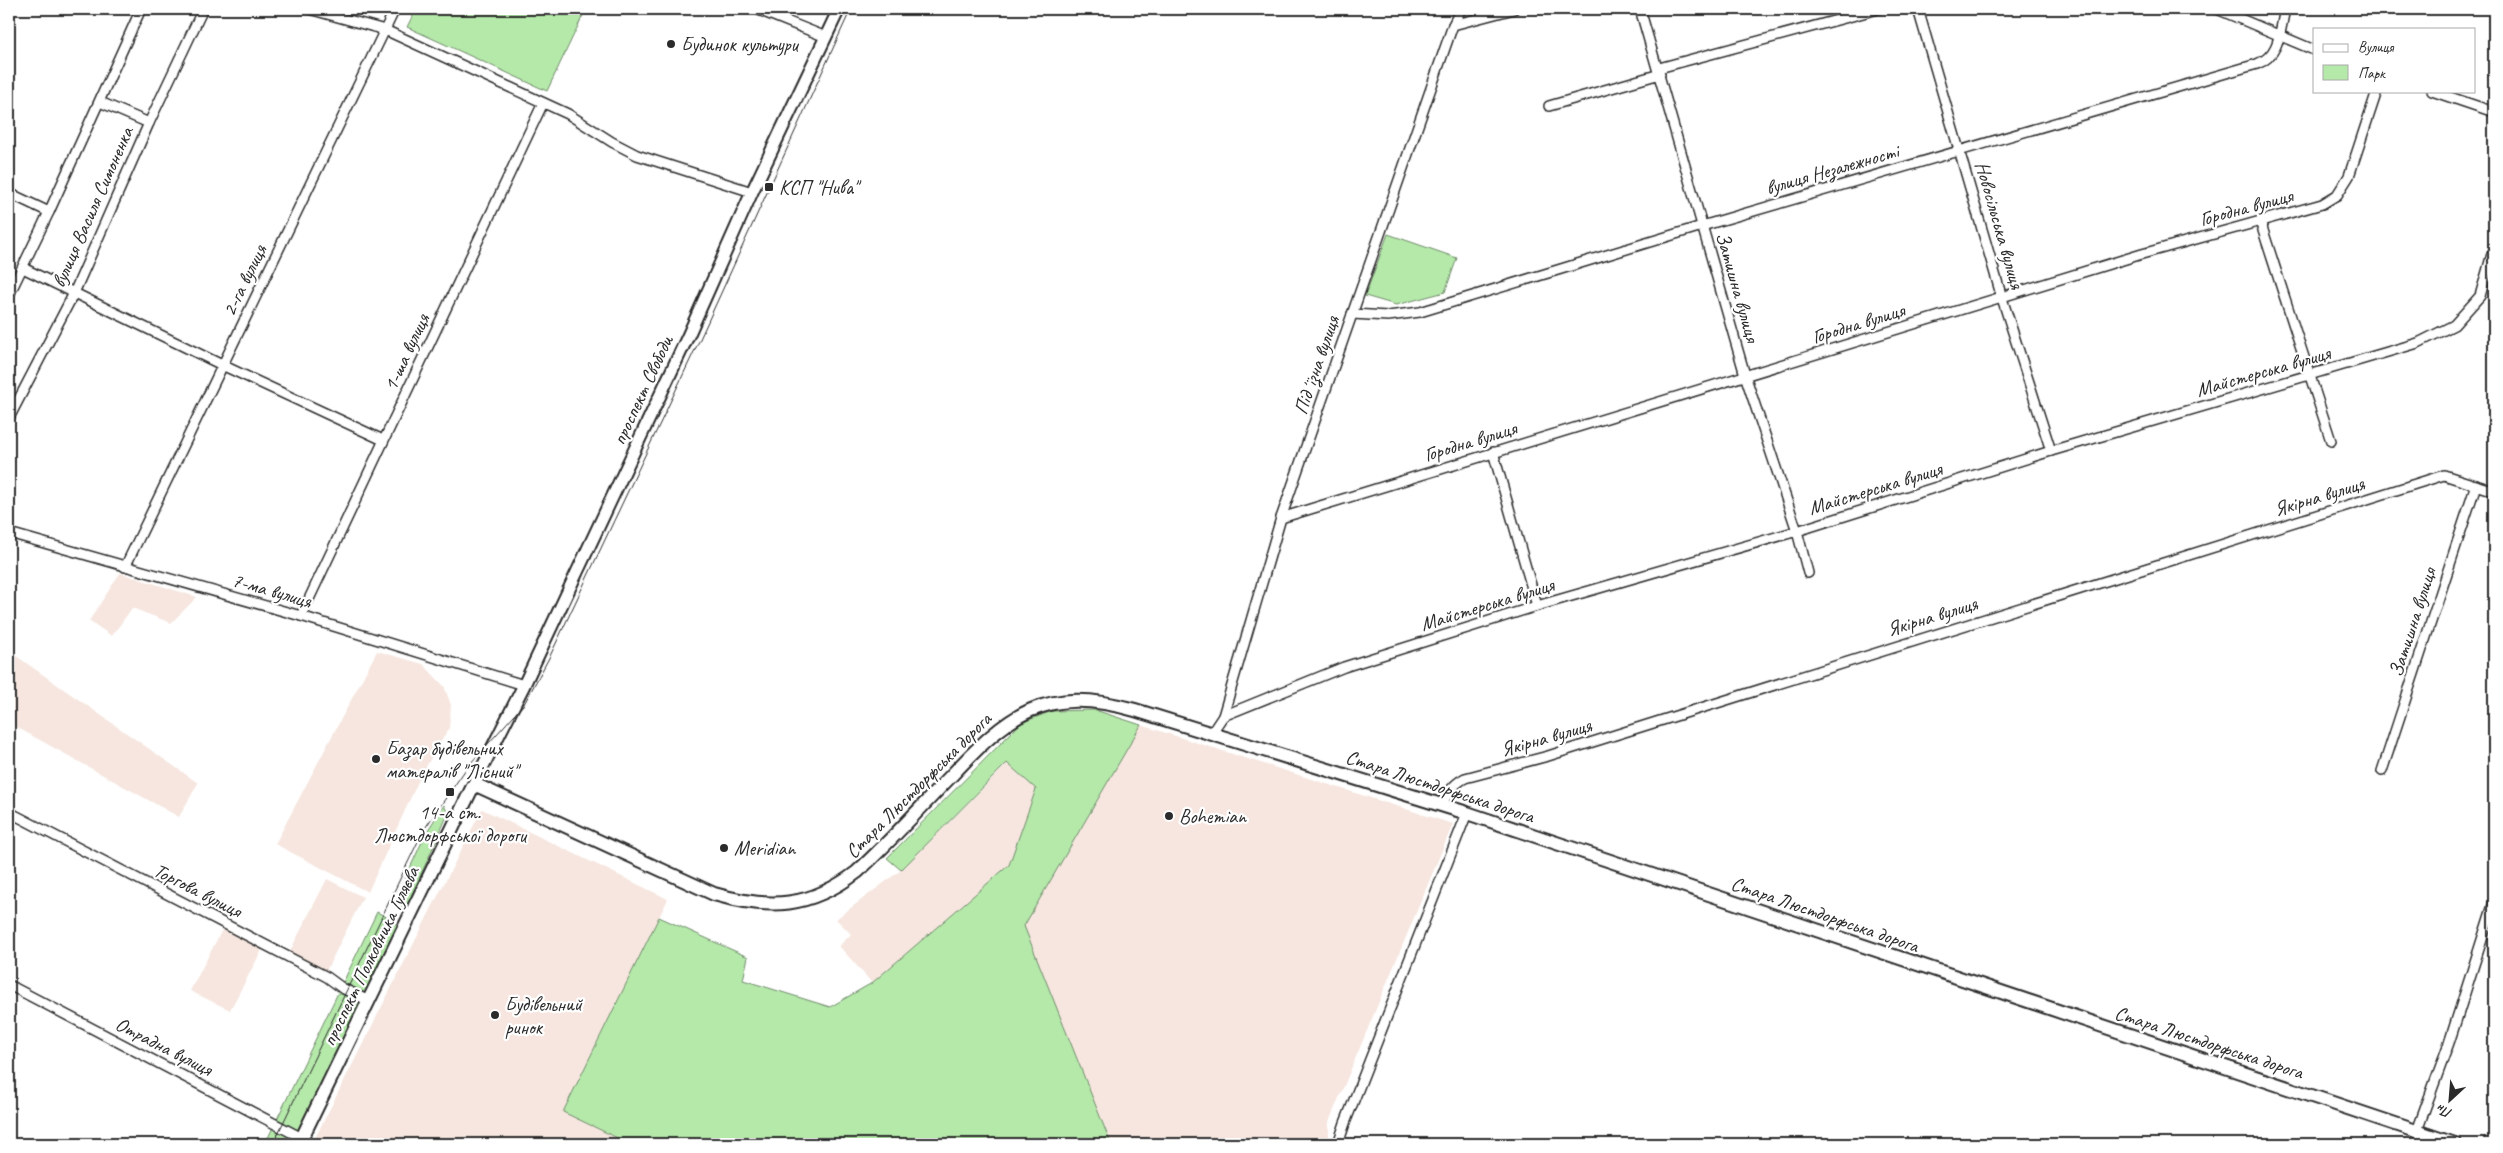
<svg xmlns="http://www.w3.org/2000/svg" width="2503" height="1153" font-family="Caveat,sans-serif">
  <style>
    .built { fill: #f6e6df }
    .green { fill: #b5e9aa; stroke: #708a6a }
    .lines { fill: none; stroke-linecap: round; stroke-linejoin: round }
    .minor-casing { stroke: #2b2b2b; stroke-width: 12 }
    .tertiary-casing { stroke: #2b2b2b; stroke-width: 15 }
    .secondary-casing { stroke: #2b2b2b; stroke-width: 16 }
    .minor { stroke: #fff; stroke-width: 9 }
    .tertiary { stroke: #fff; stroke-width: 11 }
    .secondary { stroke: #fff; stroke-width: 12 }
    .tram { stroke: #2b2b2b; stroke-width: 1 }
    .poi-dot { fill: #2b2b2b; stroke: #fff; stroke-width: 2 }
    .labels { text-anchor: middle; stroke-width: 4.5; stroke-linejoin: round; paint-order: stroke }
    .poi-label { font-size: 20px; fill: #2b2b2b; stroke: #fff; text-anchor: start }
    .street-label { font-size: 20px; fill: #2b2b2b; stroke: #fff }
  </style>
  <rect width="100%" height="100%" fill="#fff"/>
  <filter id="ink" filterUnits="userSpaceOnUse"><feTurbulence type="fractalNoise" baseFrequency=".02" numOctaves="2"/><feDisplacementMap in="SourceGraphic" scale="10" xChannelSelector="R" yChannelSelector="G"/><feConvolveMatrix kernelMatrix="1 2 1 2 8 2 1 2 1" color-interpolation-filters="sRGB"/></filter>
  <g filter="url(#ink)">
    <!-- built -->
    <g class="built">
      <polygon points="120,573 197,597 171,623 132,608 112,636 89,621"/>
      <polygon points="9,651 198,783 179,817 9,723"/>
      <polygon points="377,651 423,664 444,686 451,705 449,728 421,775 368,892 275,844"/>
      <polygon points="1141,725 1453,824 1329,1122 1329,1144 1111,1144 1024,926"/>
      <polygon points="1008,763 1036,789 1009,865 872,983 839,946 851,934 836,919 901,870"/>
      <polygon points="482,809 668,899 563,1112 630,1144 312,1144"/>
      <polygon points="327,879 363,897 325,973 289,953"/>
      <polygon points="222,930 263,948 230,1010 190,991"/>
    </g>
    <!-- green -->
    <g class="green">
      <polygon points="416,9 586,9 547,91 407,27"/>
      <polygon points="1388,234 1457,258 1445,292 1396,305 1365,296"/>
      <polygon points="1095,710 1141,725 1024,926 1111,1144 630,1144 563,1112 659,917 748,957 743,980 830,1007 872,983 1009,865 1036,789 1007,763 901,870 887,858 1021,723 1052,711"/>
      <polygon points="444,805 448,814 407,906 402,908 394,903 426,833"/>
      <polygon points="377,912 394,921 397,926 294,1144 265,1144"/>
    </g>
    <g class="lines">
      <!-- minor casing -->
      <g class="minor-casing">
        <g id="minor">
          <polyline points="309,9 385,30 568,114 612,142 637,155 752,192"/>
          <polyline points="756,9 826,37"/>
          <polyline points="1640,9 1745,375 1797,531 1808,573"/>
          <polyline points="1918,9 2002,298 2051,451"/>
          <polyline points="2217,9 2314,50"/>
          <polyline points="1453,25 1514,9"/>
          <polyline points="1659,68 1878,9"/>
          <polyline points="2432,91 2494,112"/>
          <polyline points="100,102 149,123"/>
          <polyline points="1549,106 1660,74"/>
          <polyline points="9,193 49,212"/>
          <polyline points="2260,221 2331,441"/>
          <polyline points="23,268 222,365 383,440"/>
          <polyline points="9,295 49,212 141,9"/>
          <path d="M 1352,314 L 1388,316 L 1420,312 L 1702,226 L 2257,64 C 2280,56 2280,30 2285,9"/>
          <polyline points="9,418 74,293 149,123 203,9"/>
          <polyline points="1493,452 1537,606"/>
          <polyline points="1281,518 2142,254 2322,204 2337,195 2349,176 2377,91"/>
          <polyline points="9,533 301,616 524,685"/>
          <polyline points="125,567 395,9"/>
          <polyline points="301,616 543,103"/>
          <polyline points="1223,716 1344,667 1537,606 1797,531 2051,451 2418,343 2454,325 2480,296 2494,247"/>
          <polyline points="1211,734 1223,716 1281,518 1453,25 1461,9"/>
          <polyline points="2382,771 2476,485"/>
          <path d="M 1442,805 C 1448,793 1452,785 1465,778 L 1548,756 L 2444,475 L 2494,491"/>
          <polyline points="9,812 327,977 342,988 369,1001"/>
          <polyline points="9,985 302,1138"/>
          <polyline points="2417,1131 2450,1040 2494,902"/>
          <polyline points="1338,1144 1345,1123 1467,813"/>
        </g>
      </g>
      <!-- tertiary casing -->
      <g class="tertiary-casing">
        <polyline id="tertiary" points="474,784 524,685 688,336 752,192 839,9"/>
      </g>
      <!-- secondary casing -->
      <g class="secondary-casing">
        <path id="secondary" d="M 299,1144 L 474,784 L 714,894 C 770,910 810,908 857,872 C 890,842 919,809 950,777 C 1009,714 1045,684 1135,710 L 1467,813 L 2455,1144"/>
      </g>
      <!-- minor -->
      <use href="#minor" class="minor"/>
      <!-- tertiary -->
      <use href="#tertiary" class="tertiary"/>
      <!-- secondary -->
      <use href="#secondary" class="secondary"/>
      <!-- tram -->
      <polyline class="tram" points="273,1144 423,831 468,766 524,704 550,656 700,339 851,9"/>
    </g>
  </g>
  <!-- markers -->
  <g class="poi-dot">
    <circle cx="671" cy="44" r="5"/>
    <rect x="764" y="182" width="10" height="10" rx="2.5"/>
    <circle cx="376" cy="759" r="5"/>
    <rect x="445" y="787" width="10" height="10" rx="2.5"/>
    <circle cx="1169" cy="816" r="5"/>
    <circle cx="724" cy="848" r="5"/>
    <circle cx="495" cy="1015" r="5"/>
  </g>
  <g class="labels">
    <!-- poi labels -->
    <g class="poi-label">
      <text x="681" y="51">Будинок культури</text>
      <text x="779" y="194">КСП "Нива"</text>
      <text x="386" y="755">Базар будівельних<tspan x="386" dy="23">матералів "Лісний"</tspan></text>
      <text x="450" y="819" text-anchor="middle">14-а ст.<tspan x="450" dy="23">Люстдорфської дороги</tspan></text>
      <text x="1179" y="823">Bohemian</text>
      <text x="734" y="855">Meridian</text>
      <text x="505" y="1011">Будівельний<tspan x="505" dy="23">ринок</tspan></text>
    </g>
    <!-- street labels -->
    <g class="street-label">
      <text transform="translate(1832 169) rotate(-16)" y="7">вулиця Незалежності</text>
      <text transform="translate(92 207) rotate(-66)" y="7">вулиця Василя Симоненка</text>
      <text transform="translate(2246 207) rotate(-15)" y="7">Городна вулиця</text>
      <text transform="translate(2000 225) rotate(74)" y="7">Новосільська вулиця</text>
      <text transform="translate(244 280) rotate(-64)" y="7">2-га вулиця</text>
      <text transform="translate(1738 287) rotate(74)" y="7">Затишна вулиця</text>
      <text transform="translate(1858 323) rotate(-17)" y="7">Городна вулиця</text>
      <text transform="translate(406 352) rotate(-65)" y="7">1-ша вулиця</text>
      <text transform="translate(1316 365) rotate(-71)" y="7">Підʼїзна вулиця</text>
      <text transform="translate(2263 371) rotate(-16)" y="7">Майстерська вулиця</text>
      <text transform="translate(642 390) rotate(-65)" y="7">проспект Свободи</text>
      <text transform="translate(1470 441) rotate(-17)" y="7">Городна вулиця</text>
      <text transform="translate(1875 488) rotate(-17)" y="7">Майстерська вулиця</text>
      <text transform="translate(2319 496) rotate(-17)" y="7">Якірна вулиця</text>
      <text transform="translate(272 590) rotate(16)" y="7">7-ма вулиця</text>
      <text transform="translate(1487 604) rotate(-17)" y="7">Майстерська вулиця</text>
      <text transform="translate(1932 616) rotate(-17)" y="7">Якірна вулиця</text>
      <text transform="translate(2412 622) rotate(-72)" y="7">Затишна вулиця</text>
      <text transform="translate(1546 737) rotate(-16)" y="7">Якірна вулиця</text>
      <text transform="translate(918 785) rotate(-45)" y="7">Стара Люстдорфська дорога</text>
      <text transform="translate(1440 786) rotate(18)" y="7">Стара Люстдорфська дорога</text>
      <text transform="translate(198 890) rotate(27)" y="7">Торгова вулиця</text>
      <text transform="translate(1825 914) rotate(19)" y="7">Стара Люстдорфська дорога</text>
      <text transform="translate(370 956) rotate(-64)" y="7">проспект Полковника Гуляєва</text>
      <text transform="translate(2209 1042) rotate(18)" y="7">Стара Люстдорфська дорога</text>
      <text transform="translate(164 1046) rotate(27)" y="7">Отрадна вулиця</text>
    </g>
  </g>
  <!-- margin -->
  <rect width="2503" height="1153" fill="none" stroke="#fff" stroke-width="30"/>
  <rect x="15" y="15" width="2473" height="1123" fill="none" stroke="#2b2b2b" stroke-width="2" filter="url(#ink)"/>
  <!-- legend -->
  <rect x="2313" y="28" width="162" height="65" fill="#ffffff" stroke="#aaaaaa"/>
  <rect x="2323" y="44" width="25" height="8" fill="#ffffff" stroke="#aaaaaa"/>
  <text x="2358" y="52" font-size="15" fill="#2b2b2b">Вулиця</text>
  <rect x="2323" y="65" width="25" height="15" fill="#b5e9aa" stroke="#aaaaaa"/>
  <text x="2358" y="78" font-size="15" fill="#2b2b2b">Парк</text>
  <!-- north arrow -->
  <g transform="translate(2450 1100) rotate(206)" stroke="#ffffff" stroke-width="4" paint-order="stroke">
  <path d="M0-4L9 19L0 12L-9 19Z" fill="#2b2b2b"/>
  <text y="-8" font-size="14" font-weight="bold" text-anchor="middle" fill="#2b2b2b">Пн</text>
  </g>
</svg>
